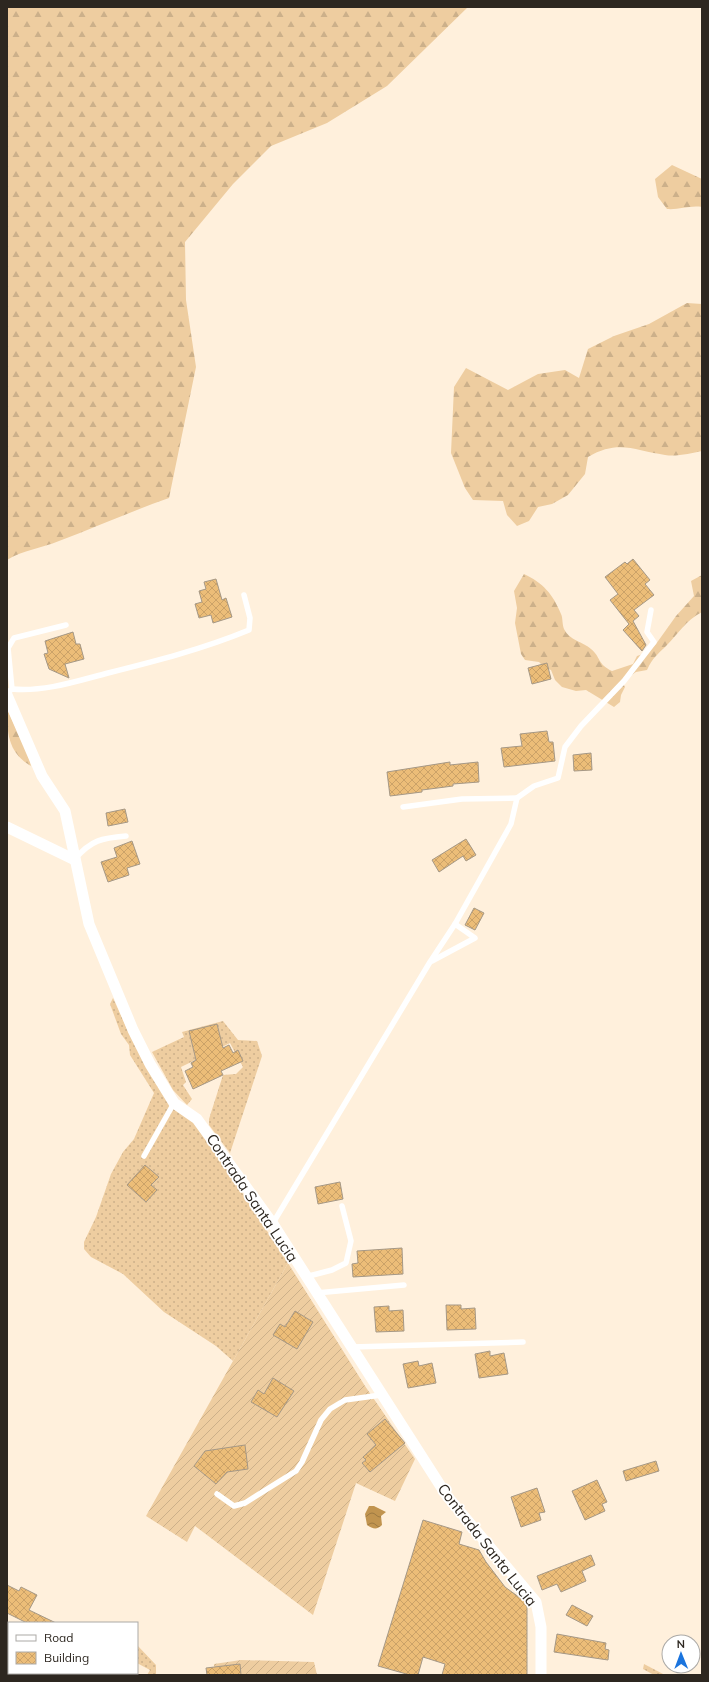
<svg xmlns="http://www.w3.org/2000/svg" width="709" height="1682" font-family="Mulish,sans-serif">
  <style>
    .grass { fill: url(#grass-dots) }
    .forest { fill: url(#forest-firs) }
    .garden { fill: url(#garden-furrows) }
    .water { fill: url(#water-waves) }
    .building { fill: url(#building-cross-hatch); stroke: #a59886 }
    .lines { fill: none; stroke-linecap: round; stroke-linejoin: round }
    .lane { stroke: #fff; stroke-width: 5.5 }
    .street { stroke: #fff; stroke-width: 11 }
    .labels { text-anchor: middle; stroke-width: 3.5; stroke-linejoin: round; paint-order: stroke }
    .street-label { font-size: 15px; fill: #2d2720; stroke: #fff }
  </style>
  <defs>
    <pattern id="grass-dots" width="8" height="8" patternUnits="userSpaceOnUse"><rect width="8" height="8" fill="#eecda0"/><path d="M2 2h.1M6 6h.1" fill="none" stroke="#ccb08a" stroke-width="1.8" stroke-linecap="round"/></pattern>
    <pattern id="forest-firs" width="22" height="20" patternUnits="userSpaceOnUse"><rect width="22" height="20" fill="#eecda0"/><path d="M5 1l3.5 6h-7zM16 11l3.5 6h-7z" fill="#ccb08a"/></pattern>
    <pattern id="garden-furrows" width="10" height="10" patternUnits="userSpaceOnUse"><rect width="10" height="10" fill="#eecda0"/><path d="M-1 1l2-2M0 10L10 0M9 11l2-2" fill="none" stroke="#ccb08a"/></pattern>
    <pattern id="water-waves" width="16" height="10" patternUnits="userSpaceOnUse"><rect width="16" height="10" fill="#c1944f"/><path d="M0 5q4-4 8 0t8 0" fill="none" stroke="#9d7941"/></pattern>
    <pattern id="building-cross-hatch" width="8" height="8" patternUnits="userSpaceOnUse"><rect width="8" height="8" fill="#ecbd78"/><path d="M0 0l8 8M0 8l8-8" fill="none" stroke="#cba268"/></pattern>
  </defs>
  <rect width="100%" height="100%" fill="#fff0dc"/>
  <!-- grass -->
  <g class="grass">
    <polygon points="113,998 129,1033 147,1064 196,1122 288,1263 233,1361 216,1346 164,1312 123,1274 91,1257 84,1249 84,1242 96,1217 111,1174 123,1152 134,1139 154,1093 130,1055 129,1045 121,1034 110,1004"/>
    <polygon points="223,1021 238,1040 257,1041 262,1056 230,1153 209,1125 209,1119 223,1075 236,1074 243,1067 230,1043 181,1067 186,1082 183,1085 192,1099 187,1105 173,1090 152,1052 184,1037 182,1032"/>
    <polygon points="137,1645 156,1665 156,1675 147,1675 150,1670 137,1663"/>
    <polygon points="644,1664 665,1675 654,1675 643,1669"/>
    <polygon points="57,1673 127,1673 126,1675 56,1675"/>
  </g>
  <!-- forest -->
  <g class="forest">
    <path d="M 7,7 L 468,7 L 387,86 L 327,123 L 271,146 L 233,184 L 185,242 L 186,300 L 196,367 L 169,498 C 132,511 96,527 59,541 C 42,548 23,550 7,560 Z"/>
    <path d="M 672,165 L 702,179 L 702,207 C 690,205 679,210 667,209 L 658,197 L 655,179 Z"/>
    <path d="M 687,303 L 702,304 L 702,451 C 691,453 677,457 665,455 C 635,451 619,439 588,457 L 585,474 L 568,495 L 552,504 L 538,507 L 529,521 L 517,526 L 507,515 L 503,501 L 473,500 L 465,488 L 451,453 L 454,387 L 466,368 L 508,390 L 538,374 L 565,370 L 579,378 L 588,349 L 614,336 L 649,324 Z"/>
    <path d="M 524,574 C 543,583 553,594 561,614 C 563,618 562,624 564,629 C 570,641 582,641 591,649 C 601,657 597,664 612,671 L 633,664 L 637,656 L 646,653 L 656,644 L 676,616 L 694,596 L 691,581 L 702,575 L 702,612 C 685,621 679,633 667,645 C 657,655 653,657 647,670 L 636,672 L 622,681 L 625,687 L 621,695 L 620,702 L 614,707 L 586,690 L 576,691 L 562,687 L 555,680 L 551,670 L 545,668 L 539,662 L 525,660 L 521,654 L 515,623 L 517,608 L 514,591 Z"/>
    <path d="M 7,709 L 28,754 L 31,766 C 8,753 7,733 7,709 Z"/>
  </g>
  <!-- garden -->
  <g class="garden">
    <polygon points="288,1263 365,1386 415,1459 395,1501 356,1483 313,1615 195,1526 187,1542 146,1516"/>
    <polygon points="241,1660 314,1662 317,1675 215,1675 214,1664"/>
  </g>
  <!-- water -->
  <path class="water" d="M 369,1506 L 374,1506 L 386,1512 L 381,1516 L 382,1525 C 377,1530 373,1529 367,1525 L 365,1514 Z"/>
  <!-- building -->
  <g class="building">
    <polygon points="633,559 650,580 645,584 654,595 634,610 639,616 633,621 646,645 642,651 623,630 629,624 610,600 618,594 605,577 625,562 627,564"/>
    <polygon points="216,579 222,600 226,598 232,617 213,623 211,615 199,618 195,604 202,602 199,591 206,589 204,582"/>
    <polygon points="73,632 76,644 80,644 84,659 65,664 69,678 49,669 44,654 48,653 45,641"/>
    <polygon points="547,663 551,679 532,684 528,668"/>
    <polygon points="547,731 549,742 553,742 555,761 504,767 501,748 522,746 520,734"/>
    <polygon points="591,753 592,770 574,771 573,755"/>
    <polygon points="450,762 450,765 478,762 479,782 453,784 453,786 422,790 422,792 390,796 387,772"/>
    <polygon points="125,809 128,822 108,826 106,813"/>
    <polygon points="466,839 476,855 466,861 463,856 439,872 432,860"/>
    <polygon points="132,841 140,864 127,868 129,875 108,882 101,862 117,857 114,848"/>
    <polygon points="474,908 484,913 475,930 465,925"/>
    <polygon points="217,1024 223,1048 229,1045 233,1053 238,1050 243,1061 221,1071 223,1075 193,1089 185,1071 193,1067 191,1063 196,1060 189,1031"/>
    <polygon points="145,1165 159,1177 151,1185 157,1190 146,1202 127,1185"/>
    <polygon points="340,1182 343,1199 318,1204 315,1187"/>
    <polygon points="402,1248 403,1274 353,1277 352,1264 358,1263 357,1251"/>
    <polygon points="446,1305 461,1305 461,1309 475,1308 476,1329 447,1330"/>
    <polygon points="389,1306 389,1311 403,1310 404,1331 376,1332 374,1307"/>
    <polygon points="295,1311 313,1322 297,1349 273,1335 280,1324 285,1327"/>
    <polygon points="490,1351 490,1356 504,1353 508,1374 479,1378 475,1354"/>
    <polygon points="418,1361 419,1366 432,1363 436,1383 408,1388 403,1364"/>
    <polygon points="273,1378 294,1391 277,1417 251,1402 258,1390 264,1394"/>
    <polygon points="385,1419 405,1443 370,1472 362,1463 366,1460 363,1457 376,1445 367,1434"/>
    <polygon points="245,1445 248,1469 227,1472 216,1484 194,1466 205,1451"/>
    <polygon points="656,1461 659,1471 626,1481 623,1471"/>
    <polygon points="597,1480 607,1502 602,1504 605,1511 585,1520 572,1491"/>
    <polygon points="537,1488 545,1512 539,1513 541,1520 521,1527 511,1497"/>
    <polygon points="423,1520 462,1532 459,1544 479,1550 486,1562 505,1587 527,1603 527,1675 442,1675 445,1664 423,1657 418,1675 410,1675 378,1666"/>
    <polygon points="591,1555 595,1565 582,1571 586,1581 561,1592 557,1584 542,1590 537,1576"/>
    <polygon points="7,1585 19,1591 21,1587 37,1595 29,1610 56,1623 27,1623 7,1613"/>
    <polygon points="572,1605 593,1616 587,1626 566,1615"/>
    <polygon points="557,1634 606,1643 605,1649 609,1650 608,1660 554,1652"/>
    <polygon points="240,1664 241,1675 207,1675 206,1668"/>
  </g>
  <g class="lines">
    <!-- lane -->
    <g class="lane">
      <polyline points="12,689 8,648 14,638 66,625"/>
      <path d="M 7,693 L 12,689 C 45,692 77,681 108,673 C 156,661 203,649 249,630 L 250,618 L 244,595"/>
      <polyline points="403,807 462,799 517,798"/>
      <path d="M 75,859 C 91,840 102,838 126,836"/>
      <polyline points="432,961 475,938 455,924"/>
      <polyline points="144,1156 174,1103"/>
      <polyline points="273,1223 430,962 455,924 511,824 517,798 534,786 558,778 565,747 581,726 624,681 654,642 647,632 651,610"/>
      <polyline points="305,1277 332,1270 346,1263 351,1241 342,1206"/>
      <polyline points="316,1293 404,1285"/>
      <polyline points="352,1347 523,1342"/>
      <polyline points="217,1494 234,1506 245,1503 296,1471 302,1462 321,1420 330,1409 345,1400 381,1395"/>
    </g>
    <!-- street -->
    <g class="street">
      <polyline points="7,695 42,776 65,811 89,924 133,1030 150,1064 174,1103 197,1119 273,1224 447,1496 536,1602 541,1627 541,1675"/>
      <polyline points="7,827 75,860"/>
    </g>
  </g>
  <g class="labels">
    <!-- street labels -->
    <g class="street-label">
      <text transform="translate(252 1198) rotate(56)" y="5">Contrada Santa Lucia</text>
      <text transform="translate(487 1545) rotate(52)" y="5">Contrada Santa Lucia</text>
    </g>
  </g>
  <!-- border -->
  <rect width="709" height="1682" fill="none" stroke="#2d2720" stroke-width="16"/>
  <!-- legend -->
  <rect x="8" y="1622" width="130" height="52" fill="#ffffff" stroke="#aba9a6"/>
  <rect x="16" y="1635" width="20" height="6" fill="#ffffff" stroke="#aba9a6"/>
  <text x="44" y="1642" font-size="12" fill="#2d2720">Road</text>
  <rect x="16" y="1652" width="20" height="12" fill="url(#building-cross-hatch)" stroke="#aba9a6"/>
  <text x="44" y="1662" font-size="12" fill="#2d2720">Building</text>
  <!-- north arrow -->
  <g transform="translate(681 1654) rotate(359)"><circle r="19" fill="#ffffff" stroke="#aba9a6"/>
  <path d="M0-3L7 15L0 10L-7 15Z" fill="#1a74de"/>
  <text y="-6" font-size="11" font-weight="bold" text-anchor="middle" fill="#2d2720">N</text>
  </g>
</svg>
